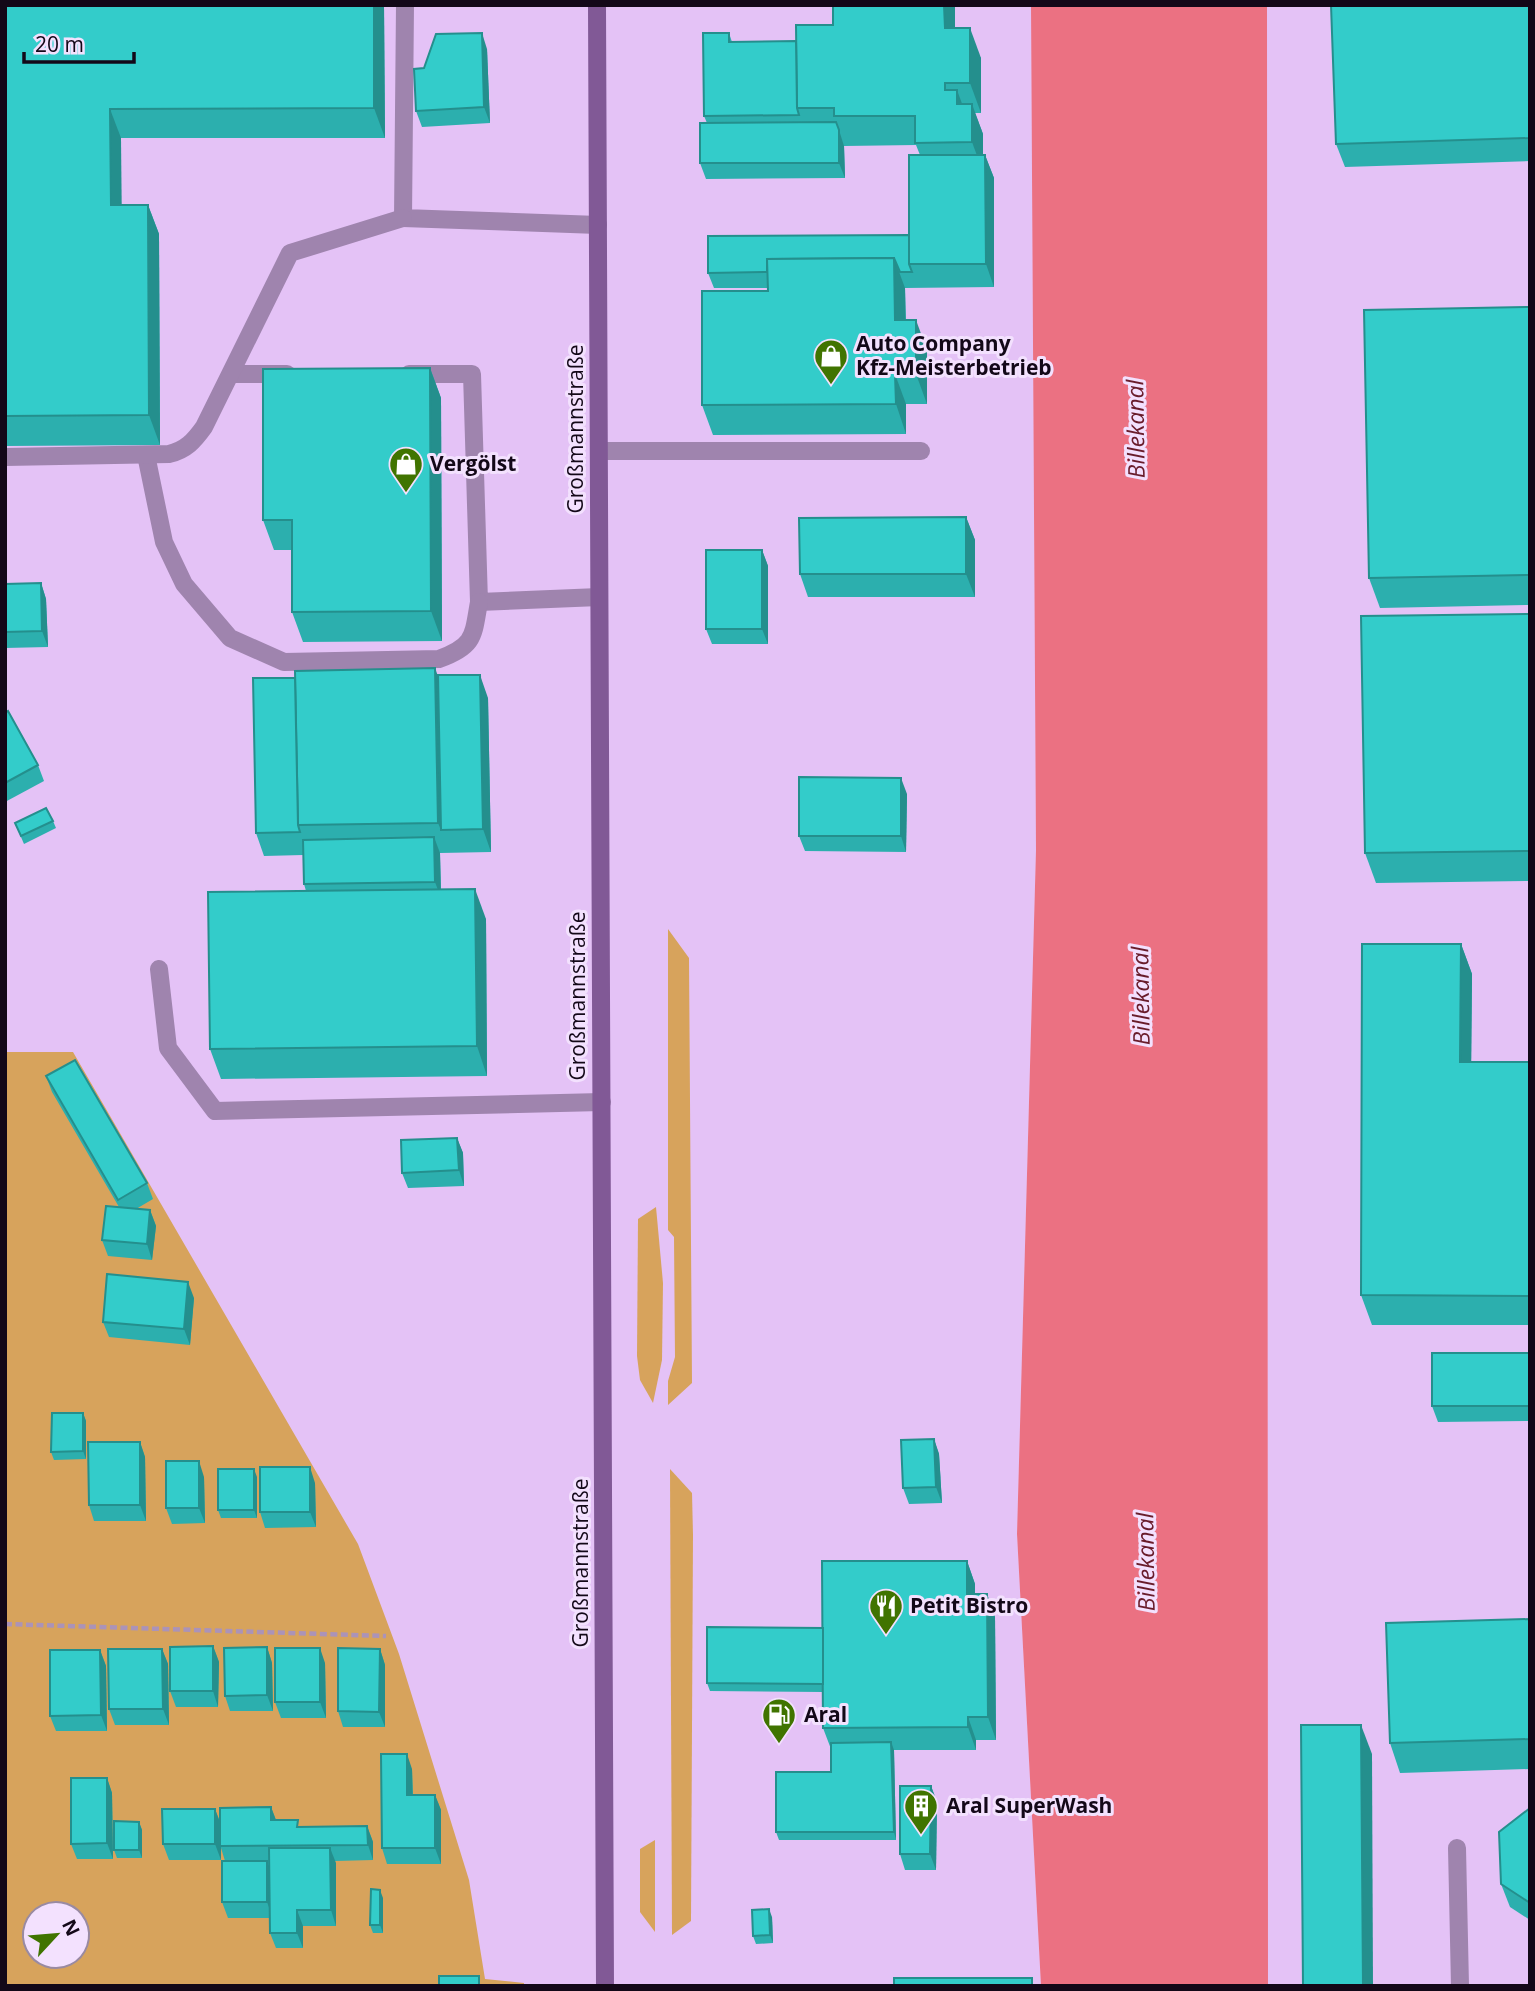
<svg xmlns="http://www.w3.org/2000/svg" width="1535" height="1991" font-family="'Open Sans',sans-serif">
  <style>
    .built { fill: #e4c2f6; fill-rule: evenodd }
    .green { fill: #d7a35c; fill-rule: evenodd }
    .water { fill: #eb7182 }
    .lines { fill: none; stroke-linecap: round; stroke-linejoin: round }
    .path { stroke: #ab93b8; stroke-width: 4.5; stroke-dasharray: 7 3.5; stroke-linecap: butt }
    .service { stroke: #9f84ae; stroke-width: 18 }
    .secondary { stroke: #815996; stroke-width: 18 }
    .wall { fill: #2cafae }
    .shaded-wall { fill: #248f8d }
    .building { fill: #33ccca; stroke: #248f8d; stroke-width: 2 }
    .labels { text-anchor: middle; stroke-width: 6; stroke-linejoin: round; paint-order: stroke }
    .poi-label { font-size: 21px; font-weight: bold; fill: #130818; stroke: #f3e1fe; text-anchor: start }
    .street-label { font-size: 21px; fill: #130818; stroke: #f3e1fe }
    .water-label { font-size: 23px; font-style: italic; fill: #691c2b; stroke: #f3e1fe }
  </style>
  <rect width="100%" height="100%" fill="#edcffe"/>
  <!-- built -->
  <g class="built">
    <path d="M 5,5 L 1031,5 L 1036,850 L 1017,1534 L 1041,1986 L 5,1986 ZM 35,1914 L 77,1914 L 77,1956 L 35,1956 Z"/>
    <polygon points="1267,5 1530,5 1530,1986 1268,1986"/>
  </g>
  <!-- green -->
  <g class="green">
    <polygon points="668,929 689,958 692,1383 668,1405 668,1381 675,1357 674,1237 668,1230"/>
    <path d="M 5,1052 L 73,1052 L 358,1544 L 399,1654 L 469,1880 L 485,1979 L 524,1983 L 524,1986 L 5,1986 ZM 35,1914 L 77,1914 L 77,1956 L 35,1956 Z"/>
    <polygon points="656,1207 663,1283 662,1360 653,1403 640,1380 637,1356 638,1219"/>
    <polygon points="670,1469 692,1493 693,1535 691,1921 672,1935"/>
    <polygon points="655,1840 655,1932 640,1912 640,1849"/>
  </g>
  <!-- water -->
  <polygon class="water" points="1031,5 1267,5 1268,1986 1041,1986 1017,1534 1036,850"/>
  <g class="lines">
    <!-- path -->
    <polyline class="path" points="5,1624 386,1636"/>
    <!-- service -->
    <g class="service">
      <polyline points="405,5 403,218 598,225"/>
      <polyline points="231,374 287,374"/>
      <polyline points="409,374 472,374 479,602 599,597"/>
      <polyline points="599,451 921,451"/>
      <path d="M 146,455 L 164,542 L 184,584 L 230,638 L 284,662 L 439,659 C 475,646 473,636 479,602"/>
      <path d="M 5,457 L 169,454 C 186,450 194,441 204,427 L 290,253 L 403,218"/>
      <polyline points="159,969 168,1048 215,1111 602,1102"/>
      <polyline points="1457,1848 1460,1986"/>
    </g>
    <!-- secondary -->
    <polyline class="secondary" points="597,5 605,1986"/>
  </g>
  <!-- wall -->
  <g class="wall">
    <polygon points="5,5 384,5 385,138 121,138 121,205 148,205 159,234 160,445 5,446"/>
    <polygon points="833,5 955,5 955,28 981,58 981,113 975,113 983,134 983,155 985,155 994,178 994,287 905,288 906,320 927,350 927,404 906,404 906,434 713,435 702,405 768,291 768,288 714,288 708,273 909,235 920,155 916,145 844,146 845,178 706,179 700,163 707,123 704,116 729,33 732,42 796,41 833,25"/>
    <polygon points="1530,5 1530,161 1345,167 1336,144"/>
    <polygon points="487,49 490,123 422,127 416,111 424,68"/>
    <polygon points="1530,307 1530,605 1380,608 1369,578"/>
    <polygon points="430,368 441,398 442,641 303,642 292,612 292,550 274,550 263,520"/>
    <polygon points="966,517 975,540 975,597 808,597 800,574"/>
    <polygon points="762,550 768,566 768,644 712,644 706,629"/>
    <polygon points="41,583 46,599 48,647 5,648 5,584"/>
    <polygon points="1530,614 1530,881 1376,883 1365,853"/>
    <polygon points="438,675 488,698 491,852 440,853 441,890 486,919 487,1076 221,1079 210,1049 306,891 304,884 303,855 264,856 256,833"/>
    <polygon points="5,713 38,765 44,781 5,802"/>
    <polygon points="907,794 906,852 805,851 799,836"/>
    <polygon points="53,821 56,828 24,844 15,823"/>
    <polygon points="1461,944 1472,974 1471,1062 1530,1062 1530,1325 1372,1325 1361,1295"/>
    <polygon points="46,1076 147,1183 153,1199 136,1209 150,1210 156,1226 152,1260 108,1256 102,1240 119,1207 52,1092"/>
    <polygon points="457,1138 463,1153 464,1186 408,1188 402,1173"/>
    <polygon points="194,1298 190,1345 109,1337 103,1322"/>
    <polygon points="1530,1353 1530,1421 1438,1422 1432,1406"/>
    <polygon points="83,1413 86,1421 86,1459 54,1460 51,1452"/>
    <polygon points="934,1439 939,1454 942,1503 909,1504 903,1488"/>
    <polygon points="140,1442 145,1457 146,1521 94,1521 89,1505"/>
    <polygon points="204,1477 205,1523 172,1524 166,1508"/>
    <polygon points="257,1477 257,1518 221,1518 218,1510"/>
    <polygon points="315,1483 316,1527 265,1528 260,1512"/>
    <polygon points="967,1561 975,1584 975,1594 987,1594 995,1617 996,1740 976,1740 976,1750 894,1750 896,1840 779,1840 776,1832 831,1772 831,1749 823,1728 823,1692 710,1691 707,1683"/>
    <polygon points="1530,1619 1530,1769 1400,1773 1390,1743"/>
    <polygon points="213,1646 219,1662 218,1707 176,1707 170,1691"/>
    <polygon points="267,1647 272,1663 273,1711 230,1711 225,1696"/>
    <polygon points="162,1649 168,1664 169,1725 115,1725 109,1709"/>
    <polygon points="380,1649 385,1665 385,1727 343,1727 338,1711"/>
    <polygon points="100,1650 106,1666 107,1731 56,1731 50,1716"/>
    <polygon points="325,1663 326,1718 281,1718 275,1702"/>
    <polygon points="412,1769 413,1795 435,1795 441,1810 441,1864 387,1864 382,1848"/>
    <polygon points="107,1778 112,1793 113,1859 77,1859 71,1844"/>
    <polygon points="931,1786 937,1802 936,1870 905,1870 900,1854"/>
    <polygon points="271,1807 276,1820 300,1827 367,1826 373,1842 373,1860 335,1861 336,1926 303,1926 303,1948 276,1948 270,1933 270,1918 228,1918 222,1902 225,1861 221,1848 221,1860 169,1860 163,1844 215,1809 220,1822"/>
    <polygon points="1530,1808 1530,1920 1510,1907 1501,1884"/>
    <polygon points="139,1822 142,1830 142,1858 117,1858 114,1850"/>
    <polygon points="383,1898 383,1933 373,1933 370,1925"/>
    <polygon points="772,1917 773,1943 756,1944 753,1936"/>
  </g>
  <!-- shaded-wall -->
  <g class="shaded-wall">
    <polygon points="374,5 384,5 385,138 374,108"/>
    <polygon points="944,5 955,5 955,58 945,28"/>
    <polygon points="970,28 981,58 981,113 970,83"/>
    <polygon points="482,33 487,49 490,123 484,107"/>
    <polygon points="957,90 968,120 957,104"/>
    <polygon points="972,104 983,134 983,172 972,142"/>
    <polygon points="110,109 121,138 122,234 111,205"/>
    <polygon points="839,130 844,146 845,178 839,163"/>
    <polygon points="985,155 994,178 994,287 986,264"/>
    <polygon points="148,205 159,234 160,445 149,415"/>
    <polygon points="894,258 905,288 906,350 895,320"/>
    <polygon points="916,320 927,350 927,404 916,374"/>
    <polygon points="430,368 441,398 442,641 431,611"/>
    <polygon points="895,374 906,404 906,434 896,404"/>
    <polygon points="966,517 975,540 975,597 966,574"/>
    <polygon points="762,550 768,566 768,644 762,629"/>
    <polygon points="41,583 46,599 48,647 42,631"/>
    <polygon points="435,668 446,698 441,830 438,823"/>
    <polygon points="480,675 488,698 491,852 483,829"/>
    <polygon points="901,778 907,794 906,852 901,836"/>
    <polygon points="434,837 440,853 441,898 435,882"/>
    <polygon points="475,889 486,919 487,1076 477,1046"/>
    <polygon points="1461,944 1472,974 1471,1092 1460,1062"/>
    <polygon points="457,1138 463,1153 464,1186 459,1170"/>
    <polygon points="150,1210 156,1226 152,1260 147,1244"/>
    <polygon points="188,1282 194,1298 190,1345 184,1329"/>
    <polygon points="83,1413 86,1421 86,1459 83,1451"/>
    <polygon points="934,1439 939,1454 942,1503 936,1487"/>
    <polygon points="140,1442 145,1457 146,1521 140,1505"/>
    <polygon points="199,1461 204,1477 205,1523 199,1508"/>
    <polygon points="310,1467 315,1483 316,1527 310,1512"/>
    <polygon points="254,1469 257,1477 257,1518 254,1510"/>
    <polygon points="967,1561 975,1584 975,1617 967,1594"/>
    <polygon points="987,1594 995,1617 996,1740 988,1717"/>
    <polygon points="213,1646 219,1662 218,1707 213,1691"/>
    <polygon points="267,1647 272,1663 273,1711 267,1695"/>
    <polygon points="320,1648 325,1663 326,1718 320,1702"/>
    <polygon points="162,1649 168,1664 169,1725 163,1709"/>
    <polygon points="380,1649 385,1665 385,1727 379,1712"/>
    <polygon points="100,1650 106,1666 107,1731 101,1715"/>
    <polygon points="968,1717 976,1740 976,1750 968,1727"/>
    <polygon points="1361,1725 1372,1754 1373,1986 1363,1986"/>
    <polygon points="891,1742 894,1750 896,1840 894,1832"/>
    <polygon points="407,1754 412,1769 413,1810 407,1795"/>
    <polygon points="107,1778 112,1793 113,1859 107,1843"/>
    <polygon points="931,1786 937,1802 936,1870 930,1854"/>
    <polygon points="435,1795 441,1810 441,1864 435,1848"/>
    <polygon points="271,1807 277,1823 271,1820"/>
    <polygon points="215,1809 221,1825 221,1860 215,1844"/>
    <polygon points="139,1822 142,1830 142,1858 139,1850"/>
    <polygon points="367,1826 373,1842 373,1860 368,1845"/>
    <polygon points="330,1848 336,1863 336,1926 331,1910"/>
    <polygon points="267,1861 273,1877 273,1918 267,1902"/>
    <polygon points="380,1890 383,1898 383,1933 380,1925"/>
    <polygon points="769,1909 772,1917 773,1943 770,1935"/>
    <polygon points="297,1910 303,1926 303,1948 297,1933"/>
  </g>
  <!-- building -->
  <g class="building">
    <polygon points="5,5 374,5 374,108 110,109 111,205 148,205 149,415 5,416"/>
    <polygon points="833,5 944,5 945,28 970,28 970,83 945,83 945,90 957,90 957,104 972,104 972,142 915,143 915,116 834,116 834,108 797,108 796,25 833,25"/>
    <polygon points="1331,5 1530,5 1530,138 1336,144"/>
    <polygon points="482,33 484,107 416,111 414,69 424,68 436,34"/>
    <polygon points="703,33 729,33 729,42 796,41 797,108 799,115 704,116"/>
    <polygon points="836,122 839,130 839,163 700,163 700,123"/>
    <polygon points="909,155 985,155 986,264 909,264"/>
    <polygon points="909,235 909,264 912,272 900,272 894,258 767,259 767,272 708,273 708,236"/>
    <polygon points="894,258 895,320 916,320 916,374 895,374 896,404 702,405 702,291 768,291 767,259"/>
    <polygon points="1530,307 1530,575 1369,578 1364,310"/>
    <polygon points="430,368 431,611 292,612 292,520 263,520 263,369"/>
    <polygon points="966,517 966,574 800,574 799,518"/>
    <rect x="706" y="550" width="56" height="79"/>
    <polygon points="41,583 42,631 5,632 5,584"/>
    <polygon points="1530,614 1530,851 1365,853 1361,616"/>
    <polygon points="435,668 438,823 298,825 295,671"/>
    <polygon points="438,675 480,675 483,829 441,830"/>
    <polygon points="253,678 295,678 298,825 300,832 256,833"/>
    <polygon points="8,711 38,765 5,783 5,713"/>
    <polygon points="799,777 901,778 901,836 799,836"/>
    <polygon points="46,808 53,821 21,836 15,823"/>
    <polygon points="434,837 435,882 304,884 303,840"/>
    <polygon points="475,889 477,1046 210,1049 208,892"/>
    <polygon points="1362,944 1461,944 1460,1062 1530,1062 1530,1296 1361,1295"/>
    <polygon points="75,1060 147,1183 118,1200 46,1076"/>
    <polygon points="457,1138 459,1170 402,1173 401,1140"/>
    <polygon points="106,1206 150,1210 147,1244 102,1240"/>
    <polygon points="107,1274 188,1282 184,1329 103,1322"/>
    <rect x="1432" y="1353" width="98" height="53"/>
    <polygon points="52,1413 83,1413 83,1451 51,1452"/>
    <polygon points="934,1439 936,1487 903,1488 901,1440"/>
    <polygon points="88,1442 140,1442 140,1505 89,1505"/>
    <rect x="166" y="1461" width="33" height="47"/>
    <rect x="260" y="1467" width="50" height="45"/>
    <rect x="218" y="1469" width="36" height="41"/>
    <polygon points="822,1561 967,1561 967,1594 987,1594 988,1717 968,1717 968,1727 823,1728"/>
    <polygon points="1530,1619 1530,1739 1390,1743 1386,1623"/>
    <polygon points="707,1627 823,1628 823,1684 707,1683"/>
    <polygon points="213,1646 213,1691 170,1691 170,1647"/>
    <polygon points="267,1647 267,1695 225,1696 224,1648"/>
    <rect x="275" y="1648" width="45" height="54"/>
    <polygon points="338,1648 380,1649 379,1712 338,1711"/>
    <polygon points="108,1649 162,1649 163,1709 109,1709"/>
    <polygon points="50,1650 100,1650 101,1715 50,1716"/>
    <polygon points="1301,1725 1361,1725 1363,1986 1303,1986"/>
    <polygon points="891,1742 894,1832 776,1832 776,1772 831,1772 831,1743"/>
    <polygon points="381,1754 407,1754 407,1795 435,1795 435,1848 382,1848"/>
    <polygon points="71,1778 107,1778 107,1843 71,1844"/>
    <polygon points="900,1786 931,1786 930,1854 900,1854"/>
    <polygon points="271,1807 271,1820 298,1820 297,1827 367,1826 368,1845 220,1846 220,1808"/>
    <polygon points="1530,1808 1530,1903 1501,1884 1499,1832"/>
    <polygon points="162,1809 215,1809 215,1844 163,1844"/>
    <polygon points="114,1821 139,1822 139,1850 114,1850"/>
    <polygon points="269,1848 330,1848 331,1910 297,1910 297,1933 270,1933"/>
    <rect x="222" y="1861" width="45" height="41"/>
    <polygon points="371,1889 380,1890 380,1925 370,1925"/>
    <polygon points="769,1909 770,1935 753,1936 752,1910"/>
    <rect x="439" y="1976" width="40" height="10"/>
    <rect x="894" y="1978" width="138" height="8"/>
  </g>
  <!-- icons -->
  <defs>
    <g id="shop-pin" transform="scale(1.75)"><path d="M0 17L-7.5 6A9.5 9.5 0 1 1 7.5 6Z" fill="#407400" stroke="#f3e1fe"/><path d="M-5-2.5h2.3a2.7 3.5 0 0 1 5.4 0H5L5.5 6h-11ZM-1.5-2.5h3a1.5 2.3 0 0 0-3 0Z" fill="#fff"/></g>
    <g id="restaurant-pin" transform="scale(1.75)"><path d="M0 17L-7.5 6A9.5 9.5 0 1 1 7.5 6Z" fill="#407400" stroke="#f3e1fe"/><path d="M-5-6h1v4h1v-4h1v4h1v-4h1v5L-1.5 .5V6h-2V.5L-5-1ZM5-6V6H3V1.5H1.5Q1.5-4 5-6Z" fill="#fff"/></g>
    <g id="fuel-pin" transform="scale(1.75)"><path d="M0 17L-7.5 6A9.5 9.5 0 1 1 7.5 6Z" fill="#407400" stroke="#f3e1fe"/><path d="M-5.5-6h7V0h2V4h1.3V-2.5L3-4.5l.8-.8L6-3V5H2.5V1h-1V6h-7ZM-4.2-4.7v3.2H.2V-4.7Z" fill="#fff"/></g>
    <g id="building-pin" transform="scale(1.75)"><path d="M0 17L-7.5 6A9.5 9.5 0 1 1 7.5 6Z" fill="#407400" stroke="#f3e1fe"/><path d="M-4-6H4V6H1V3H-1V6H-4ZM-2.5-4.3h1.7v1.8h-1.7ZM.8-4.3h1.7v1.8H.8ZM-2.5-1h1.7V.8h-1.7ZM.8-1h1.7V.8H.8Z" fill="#fff"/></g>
  </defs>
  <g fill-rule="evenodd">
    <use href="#shop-pin" x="831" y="356"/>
    <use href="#shop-pin" x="406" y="464"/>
    <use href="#restaurant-pin" x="886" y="1606"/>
    <use href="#fuel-pin" x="779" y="1715"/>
    <use href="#building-pin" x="921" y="1806"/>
  </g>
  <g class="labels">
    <!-- poi labels -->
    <g class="poi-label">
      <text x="856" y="351">Auto Company<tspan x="856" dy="24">Kfz-Meisterbetrieb</tspan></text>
      <text x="430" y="471">Vergölst</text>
      <text x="910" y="1613">Petit Bistro</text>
      <text x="804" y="1722">Aral</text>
      <text x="946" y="1813">Aral SuperWash</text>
    </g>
    <!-- street labels -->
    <g class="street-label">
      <text transform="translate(576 429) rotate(-90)" y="7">Großmannstraße</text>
      <text transform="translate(578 996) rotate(-90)" y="7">Großmannstraße</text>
      <text transform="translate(581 1563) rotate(-90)" y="7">Großmannstraße</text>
    </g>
    <!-- water labels -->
    <g class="water-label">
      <text transform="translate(1136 429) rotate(-91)" y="8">Billekanal</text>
      <text transform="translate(1141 996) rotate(-91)" y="8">Billekanal</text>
      <text transform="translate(1146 1562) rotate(-91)" y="8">Billekanal</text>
    </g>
  </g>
  <!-- border -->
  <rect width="1535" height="1991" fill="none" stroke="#130818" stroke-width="14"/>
  <!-- north arrow -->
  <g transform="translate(56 1935) rotate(64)"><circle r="33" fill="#f3e1fe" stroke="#998aa2" stroke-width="2"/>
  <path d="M0-5L12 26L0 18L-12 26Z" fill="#407400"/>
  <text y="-10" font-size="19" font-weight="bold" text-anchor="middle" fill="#130818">N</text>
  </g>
  <!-- scale -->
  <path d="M24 52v10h110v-10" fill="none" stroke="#130818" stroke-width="3.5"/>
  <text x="35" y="52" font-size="21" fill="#130818" stroke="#f3e1fe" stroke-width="5" paint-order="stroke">20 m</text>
</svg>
